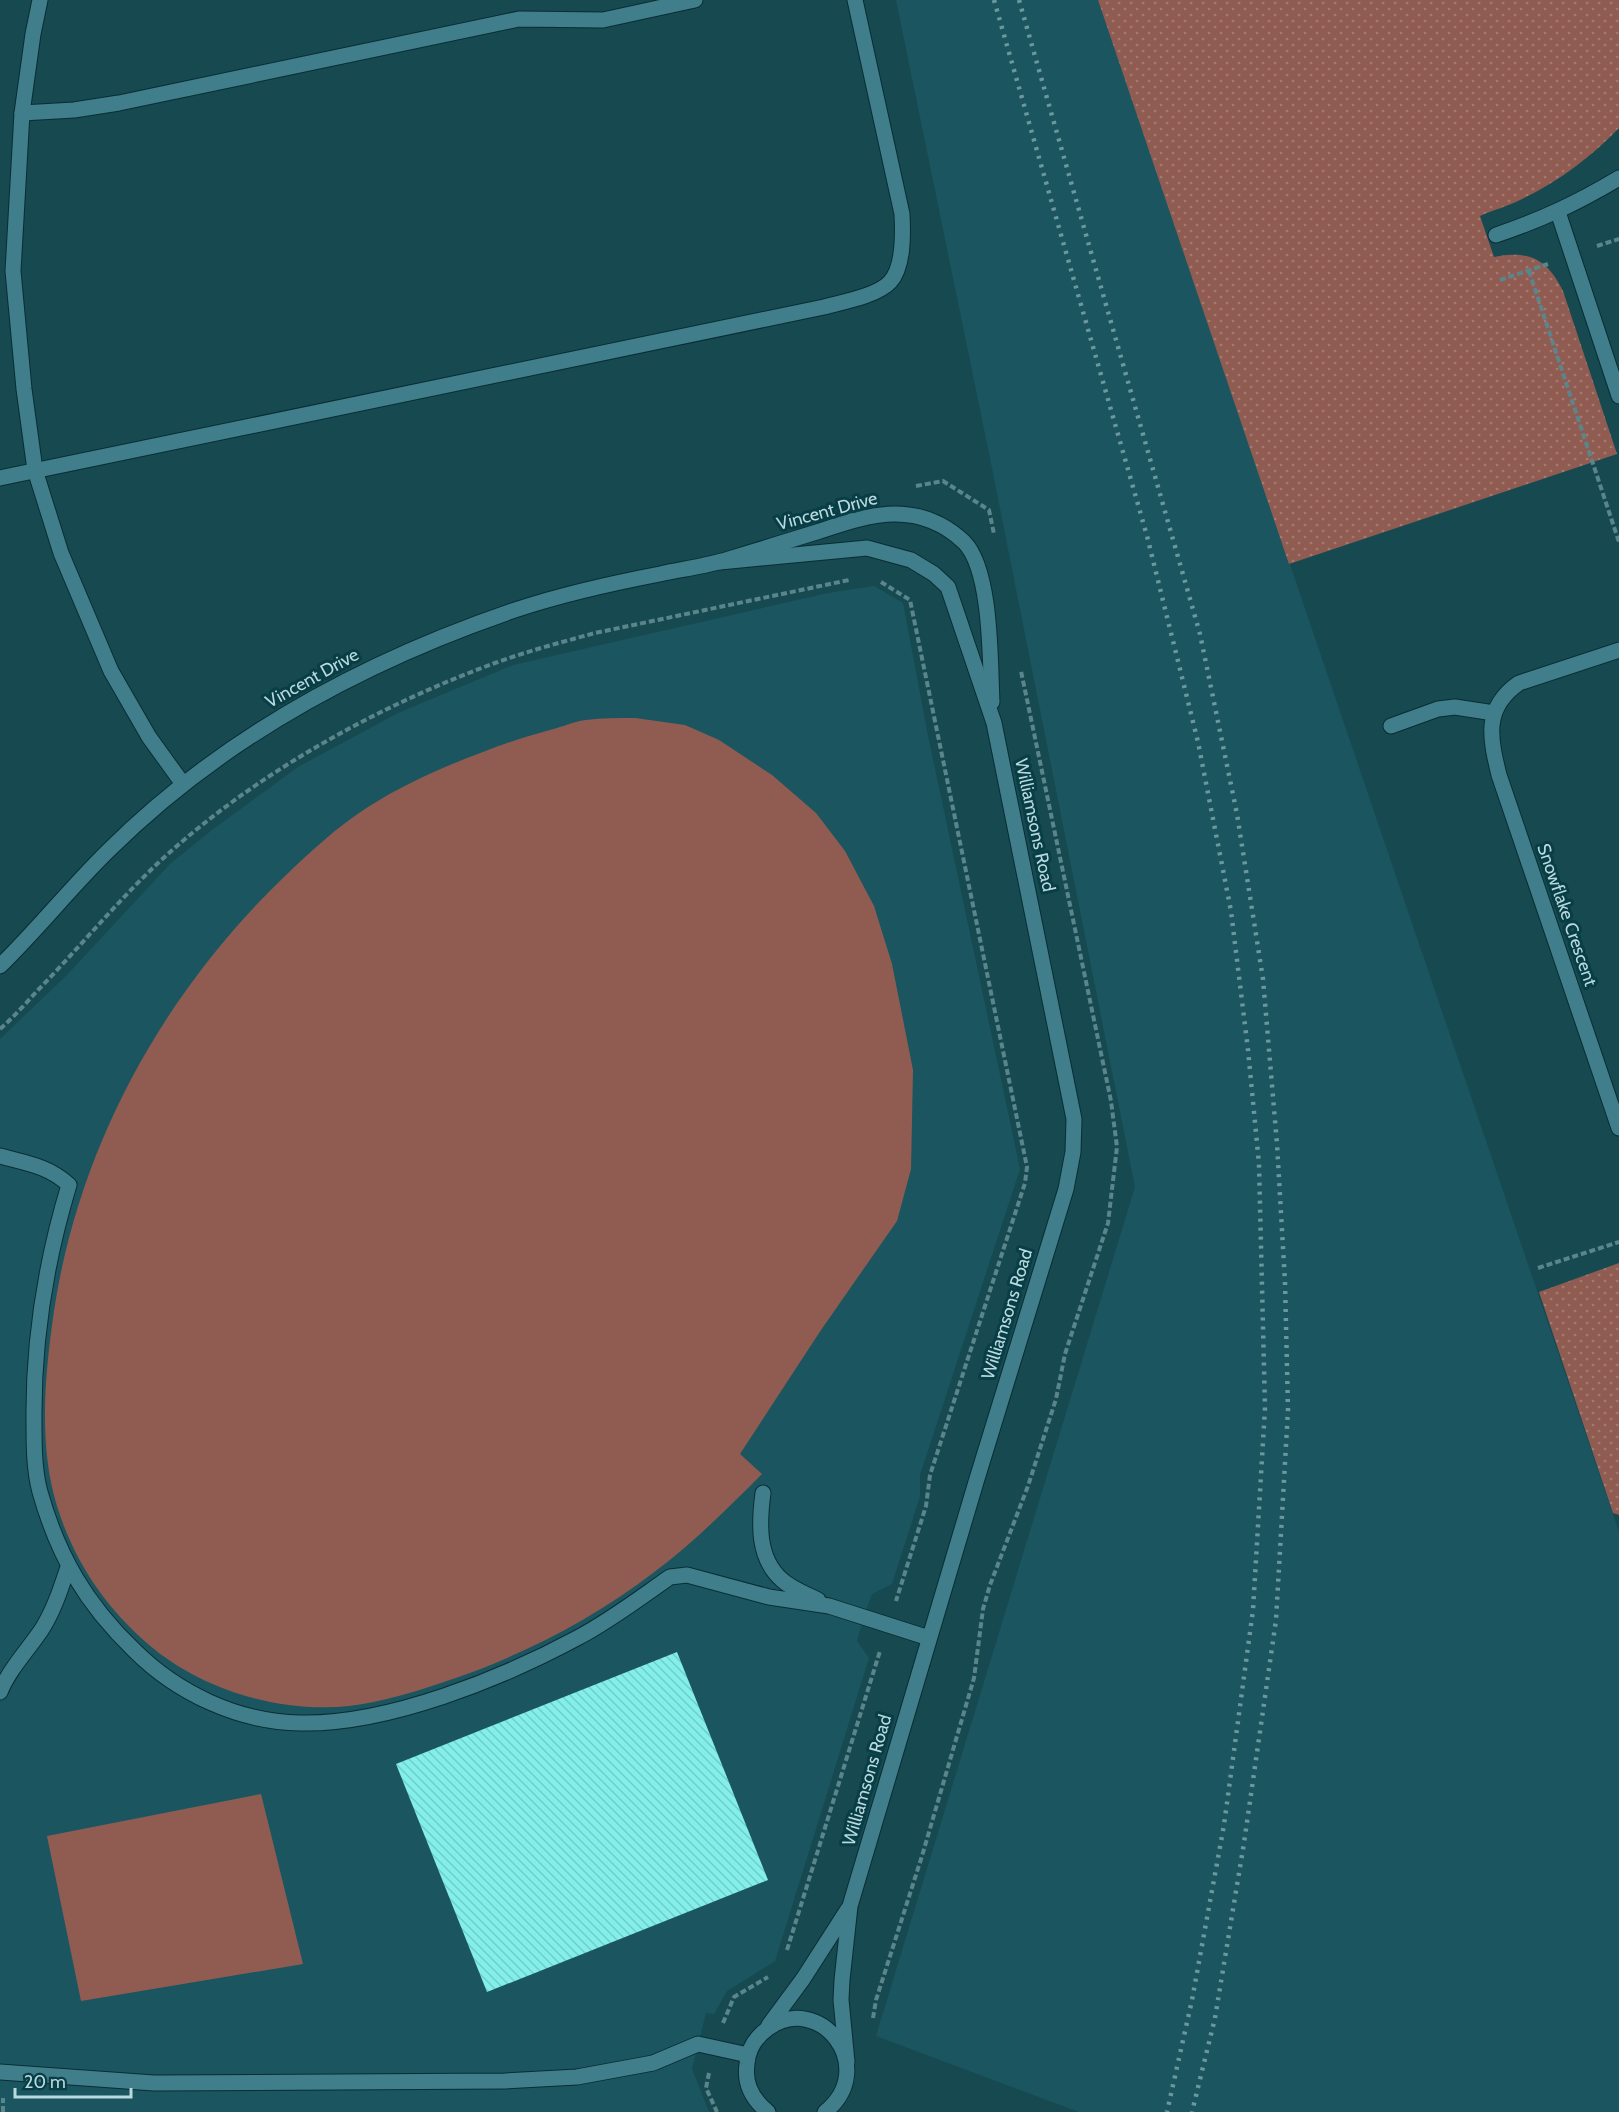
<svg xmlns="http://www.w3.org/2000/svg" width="1619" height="2112" font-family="Cabin,sans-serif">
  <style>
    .built { fill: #1b5660 }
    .grass { fill: url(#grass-dots) }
    .garden { fill: #905c52 }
    .building { fill: url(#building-back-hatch) }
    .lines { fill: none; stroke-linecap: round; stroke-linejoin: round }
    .service-casing { stroke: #0a2d33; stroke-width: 17 }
    .minor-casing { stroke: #0a2d33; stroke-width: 17 }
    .path { stroke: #5b858c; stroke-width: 4; stroke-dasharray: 6 3; stroke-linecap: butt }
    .service { stroke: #3f7e8a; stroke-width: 15 }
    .minor { stroke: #3f7e8a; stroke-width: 15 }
    .rail { stroke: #6e969d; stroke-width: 4.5; stroke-dasharray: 3 6; stroke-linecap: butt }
    .labels { text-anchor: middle; stroke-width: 6; stroke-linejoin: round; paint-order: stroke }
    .street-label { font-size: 18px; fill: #bad9df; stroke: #083e46 }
  </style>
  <defs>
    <pattern id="grass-dots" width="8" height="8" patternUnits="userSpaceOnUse" patternTransform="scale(1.5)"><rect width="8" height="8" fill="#905c52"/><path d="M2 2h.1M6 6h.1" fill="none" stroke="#a27a73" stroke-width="1.8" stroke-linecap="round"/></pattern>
    <pattern id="building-back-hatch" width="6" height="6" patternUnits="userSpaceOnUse" patternTransform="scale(1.5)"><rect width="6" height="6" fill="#83efea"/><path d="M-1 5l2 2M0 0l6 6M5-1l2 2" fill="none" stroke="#74ccc9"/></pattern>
  </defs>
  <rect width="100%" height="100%" fill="#174951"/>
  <!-- built -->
  <g class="built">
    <polygon points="896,0 1098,0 1619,1532 1619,2112 1079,2112 876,2036 1135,1187 990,458"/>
    <polygon points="874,586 903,603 927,731 1020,1169 920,1475 920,1496 892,1584 872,1594 864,1616 857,1641 869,1658 775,1961 727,1991 714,2014 706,2013 692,2069 709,2112 0,2112 0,1039 66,976 170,864 212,830 298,767 398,713 513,665 828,593"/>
  </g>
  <!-- grass -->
  <g class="grass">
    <path d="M 1098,0 L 1619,0 L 1619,128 C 1592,156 1558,182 1522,199 C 1509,206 1493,210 1480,216 L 1494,257 C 1529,250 1547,259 1563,291 L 1617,454 L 1289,564 Z"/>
    <polygon points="1619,1263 1619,1515 1613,1513 1539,1292"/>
  </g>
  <!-- garden -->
  <g class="garden">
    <path d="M 635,718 L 685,725 L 719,740 L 772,775 L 816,813 L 845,851 L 874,906 L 892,964 L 913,1070 L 911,1169 L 897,1221 L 821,1330 L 740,1454 L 762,1474 C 727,1509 692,1544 653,1573 C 590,1621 519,1657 444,1682 C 414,1692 382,1702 349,1706 C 279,1713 201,1690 148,1644 C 105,1607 74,1561 57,1506 C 38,1444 45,1374 54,1311 C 79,1145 164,992 285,876 C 310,852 338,826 368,807 C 404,784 443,767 483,752 C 507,742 532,735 557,728 C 567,725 576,721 586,720 C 602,718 619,718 635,718 Z"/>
    <polygon points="261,1794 303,1964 81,2001 47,1836"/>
  </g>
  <!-- building -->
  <polygon class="building" points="677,1652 768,1880 487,1992 396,1764"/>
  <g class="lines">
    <!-- service casing -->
    <g class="service-casing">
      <g id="service">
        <polyline points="40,0 33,34 22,113 13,271 24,389 35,470 61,553 111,671 149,737 183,784"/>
        <polyline points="22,113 74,110 119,103 519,19 603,20 695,0"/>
        <path d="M 0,478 L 824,307 C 842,302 877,296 890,282 C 904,267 903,233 902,214 L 855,0"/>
        <polyline points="1391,726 1438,709 1455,707 1494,713"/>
        <path d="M 0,1156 C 26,1163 49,1166 69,1185 C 46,1261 33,1342 34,1422 C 34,1445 34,1470 40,1492 C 58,1556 86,1604 134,1650 C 177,1693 238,1722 300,1723 C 388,1725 503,1678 579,1637 C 611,1620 641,1597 670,1577 L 687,1575 L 769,1597 L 829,1606 L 929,1638"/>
        <path d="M 763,1493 C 759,1523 757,1558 782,1580 C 792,1589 806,1594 818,1600"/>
        <path d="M 0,1692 C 10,1668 28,1650 42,1629 C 54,1610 61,1588 68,1567"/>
        <polyline points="0,2072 154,2083 505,2081 577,2077 653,2063 698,2044 748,2055"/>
      </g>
    </g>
    <!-- minor casing -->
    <g class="minor-casing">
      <g id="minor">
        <polyline points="1558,212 1619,396"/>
        <path d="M 1496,235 C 1543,219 1577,203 1619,178"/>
        <polyline points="720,562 867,548 911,560 934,574 948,587 994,723 1074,1119 1073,1152 1066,1189 976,1482 850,1906 842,1980 841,2000 847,2062"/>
        <path d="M 1619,650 L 1519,683 C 1483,708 1490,738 1499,775 L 1619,1128"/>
        <path d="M 0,966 C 38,929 71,887 109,850 C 223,737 367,660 518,609 C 564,594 613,583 660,574 C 683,569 707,566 729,559 C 759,550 790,540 820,531 C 844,523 870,514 895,514 C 921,514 945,524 964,542 C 992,570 990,663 992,702"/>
        <polyline points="769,2025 803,1979 848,1909"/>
        <path d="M 768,2112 C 753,2100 744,2084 747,2064 C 748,2050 755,2038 767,2029 C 820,1990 880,2068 825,2112"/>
      </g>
    </g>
    <!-- path -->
    <g class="path">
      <polyline points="1597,246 1619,239"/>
      <polyline points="1529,271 1619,542"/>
      <polyline points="1500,280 1548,264"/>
      <polyline points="916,486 943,481 989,510 994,534"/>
      <polyline points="881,582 910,600 1027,1167 1025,1183 930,1475 926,1506 896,1601"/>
      <path d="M 0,1029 C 14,1017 26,1003 38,990 C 78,949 115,904 157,864 C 251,776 375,707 495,663 C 528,651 562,642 595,633 L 849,580"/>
      <polyline points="1538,1268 1619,1242"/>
      <polyline points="787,1950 880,1651"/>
      <polyline points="873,2018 876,2000 922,1856 974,1678 983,1609 990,1585 1028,1486 1056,1399 1065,1354 1108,1223 1117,1147 1111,1101 1021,671"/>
      <polyline points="723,2023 734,1997 768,1977"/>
      <polyline points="709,2073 706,2088 717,2112"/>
      <polyline points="3,2112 3,2098"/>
    </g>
    <!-- service -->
    <use href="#service" class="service"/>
    <!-- minor -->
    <use href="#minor" class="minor"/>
    <!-- rail -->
    <g class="rail">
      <polyline points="994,0 1147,536 1198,742 1231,911 1248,1050 1259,1164 1265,1408 1253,1610 1224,1825 1192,2000 1167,2112"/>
      <polyline points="1019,0 1200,634 1237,814 1263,979 1277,1144 1285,1282 1288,1410 1276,1620 1244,1843 1215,2018 1192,2112"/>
    </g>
  </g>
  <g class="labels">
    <!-- street labels -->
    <g class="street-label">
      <text transform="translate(827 511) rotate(-15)" y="6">Vincent Drive</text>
      <text transform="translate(312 678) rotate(-29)" y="6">Vincent Drive</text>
      <text transform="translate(1035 825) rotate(78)" y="6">Williamsons Road</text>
      <text transform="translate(1567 915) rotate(71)" y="6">Snowflake Crescent</text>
      <text transform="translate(1007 1314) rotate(-73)" y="6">Williamsons Road</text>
      <text transform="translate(867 1780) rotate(-74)" y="6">Williamsons Road</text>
    </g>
  </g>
  <!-- scale -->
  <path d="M15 2088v9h116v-9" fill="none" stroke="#bad9df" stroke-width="3"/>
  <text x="24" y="2088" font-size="18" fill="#bad9df" stroke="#083e46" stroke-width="4.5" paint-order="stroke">20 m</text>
</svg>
